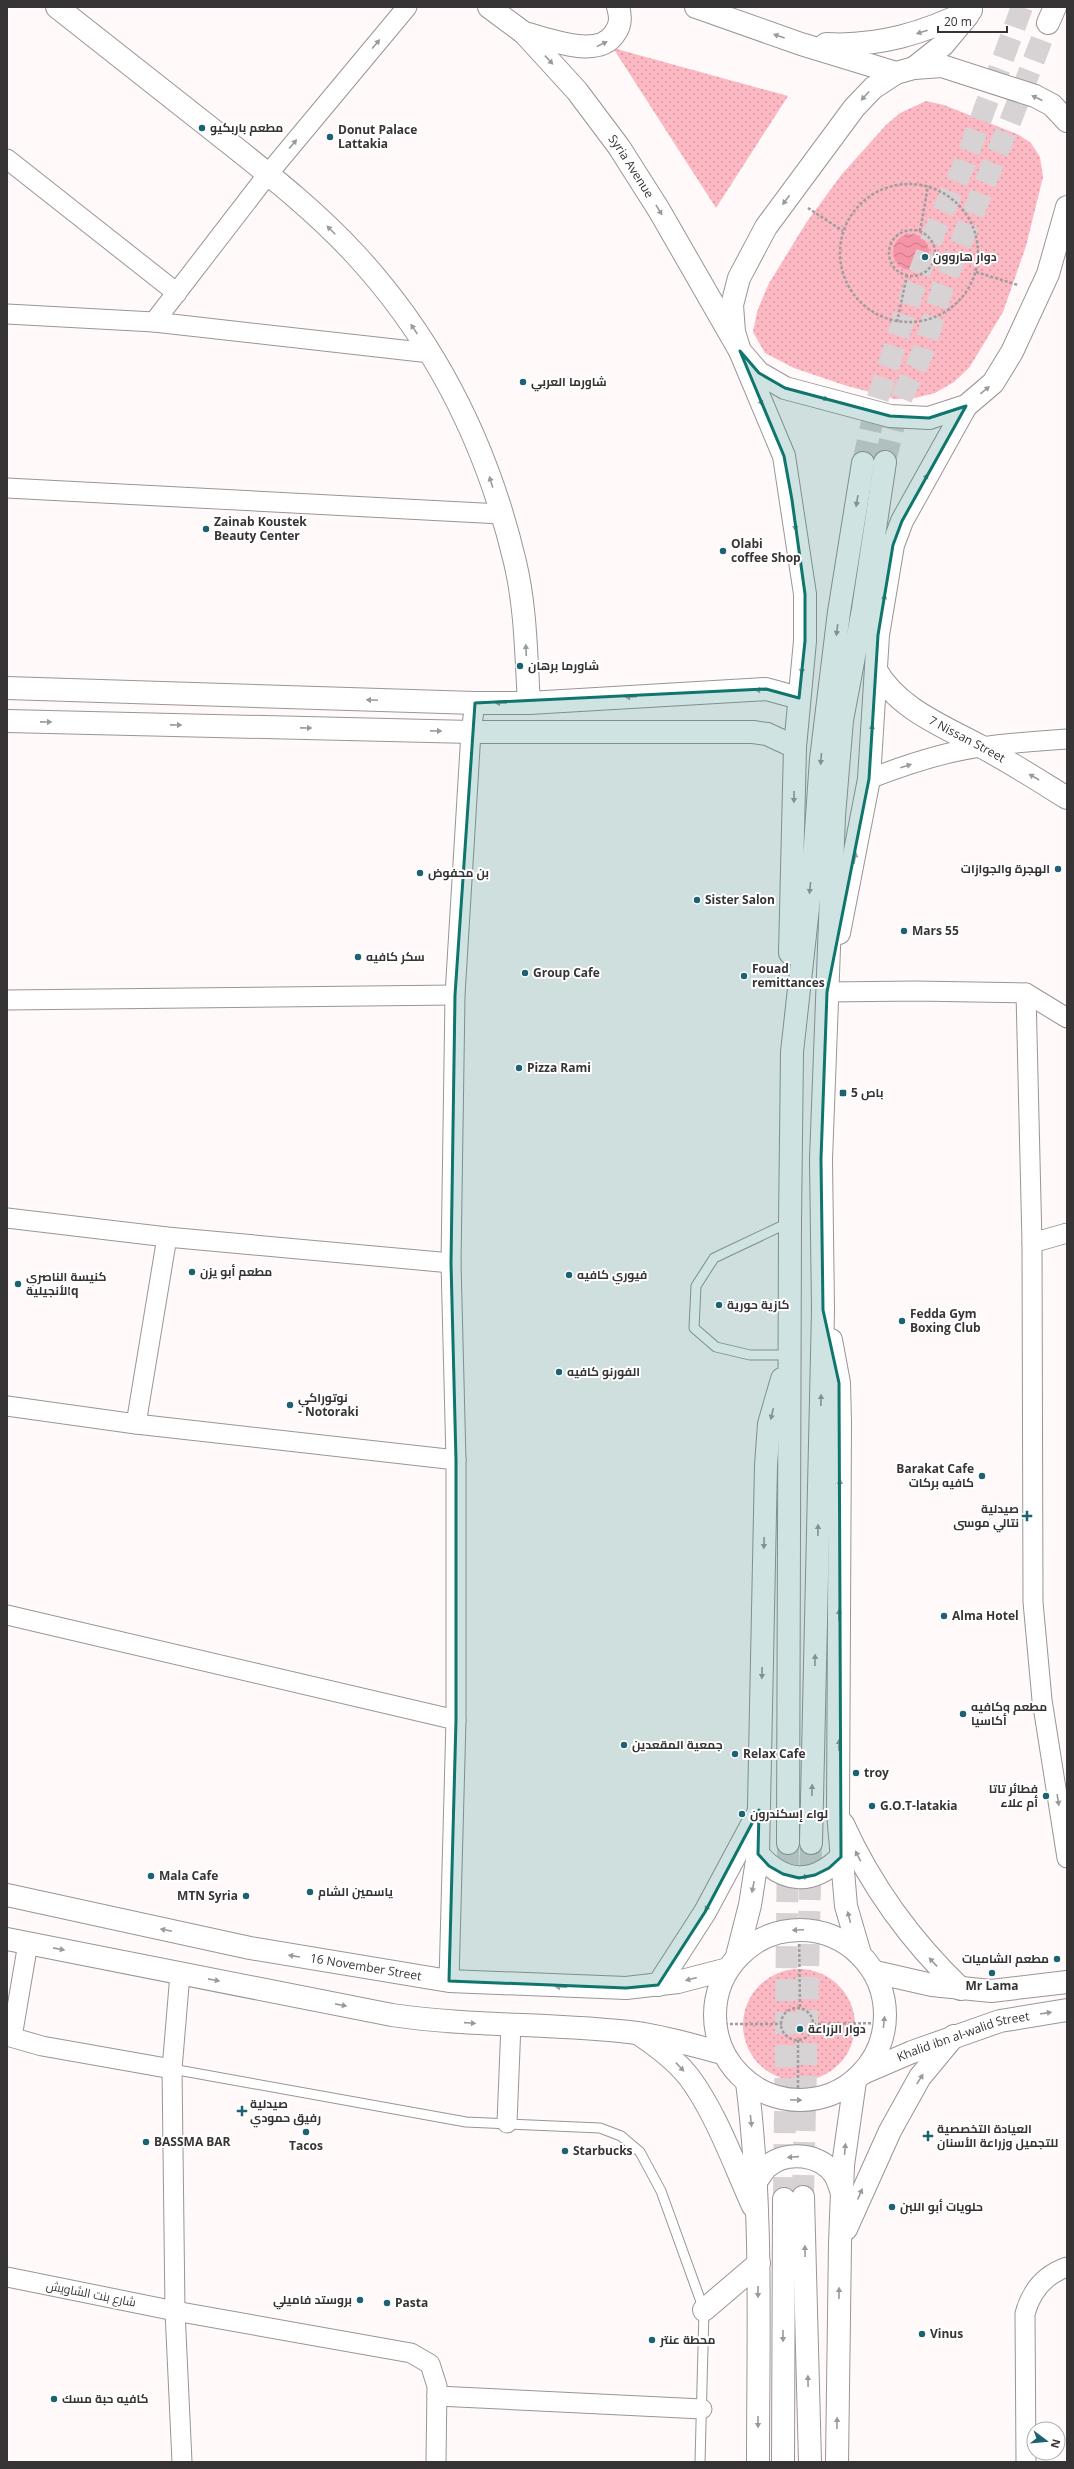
<svg xmlns="http://www.w3.org/2000/svg" width="1074" height="2469" font-family="'Open Sans',Cairo,sans-serif">
  <style>
    .green { fill: url(#green-dots) }
    .water { fill: url(#water-waves) }
    .lines { fill: none; stroke-linecap: round; stroke-linejoin: round }
    .primary-tunnel { stroke: #d7d2d3; stroke-width: 22; stroke-dasharray: 22 11; stroke-linecap: butt }
    .lane-casing { stroke: #9b9595; stroke-width: 11 }
    .street-casing { stroke: #9b9595; stroke-width: 21 }
    .secondary-casing { stroke: #9b9595; stroke-width: 24 }
    .primary-casing { stroke: #9b9595; stroke-width: 24 }
    .path { stroke: #a19c9d; stroke-width: 2.5; stroke-dasharray: 3 2; stroke-linecap: butt }
    .lane { stroke: #fff; stroke-width: 9 }
    .street { stroke: #fff; stroke-width: 19 }
    .secondary { stroke: #fff; stroke-width: 22 }
    .primary { stroke: #fff; stroke-width: 22 }
    .oneway { fill: #9b9a9a }
    .marked { fill: #0f766e; fill-opacity: 0.2; stroke: #0f766e; stroke-width: 3; stroke-linejoin: round }
    .poi-dot { fill: #1c6273; stroke: #fff; stroke-width: 1.5 }
    .labels { text-anchor: middle; stroke-width: 4; stroke-linejoin: round; paint-order: stroke }
    .poi-label { font-size: 12px; font-weight: bold; fill: #373435; stroke: #fff; text-anchor: start }
    .street-label { font-size: 12px; fill: #373435; stroke: #fff }
  </style>
  <defs>
    <pattern id="green-dots" width="8" height="8" patternUnits="userSpaceOnUse"><rect width="8" height="8" fill="#fcb9c4"/><path d="M2 2h.1M6 6h.1" fill="none" stroke="#cd97a0" stroke-width="1.8" stroke-linecap="round"/></pattern>
    <pattern id="water-waves" width="16" height="10" patternUnits="userSpaceOnUse"><rect width="16" height="10" fill="#f494a6"/><path d="M0 5q4-4 8 0t8 0" fill="none" stroke="#c67a88"/></pattern>
  </defs>
  <rect width="100%" height="100%" fill="#fff9fa"/>
  <!-- green -->
  <g class="green">
    <polygon points="613,48 788,96 716,208"/>
    <polygon points="926,101 944,105 1019,135 1031,143 1040,157 1043,177 1026,246 1003,312 969,368 954,382 935,393 915,398 895,399 844,385 794,368 765,353 753,332 757,312 768,285 806,223 842,174 886,125 900,113"/>
    <circle cx="799" cy="2025" r="56"/>
  </g>
  <!-- water -->
  <circle class="water" cx="911" cy="252" r="18"/>
  <g class="lines">
    <!-- primary-tunnel -->
    <g class="primary-tunnel">
      <polyline points="885,462 899,403 923,352 943,287 1012,117 1048,23"/>
      <polyline points="863,463 876,404 913,290 938,223 964,165 1022,7"/>
      <polyline points="803,2197 811,1843"/>
      <polyline points="784,2199 788,1843"/>
    </g>
    <!-- lane casing -->
    <g class="lane-casing">
      <g id="lane">
        <polyline points="789,1355 750,1355 716,1347 694,1328 696,1286 714,1258 790,1222"/>
        <polyline points="172,2069 466,2122 600,2128 621,2136 640,2152 661,2191 704,2310 700,2462"/>
      </g>
    </g>
    <!-- street casing -->
    <g class="street-casing">
      <g id="street">
        <polyline points="7,159 177,293"/>
        <polyline points="7,314 154,322 430,353"/>
        <polyline points="154,322 268,174 407,7"/>
        <polyline points="7,488 501,514"/>
        <path d="M 869,779 C 905,765 943,752 981,747 C 1010,743 1038,741 1067,739"/>
        <polyline points="827,992 916,991 1026,993 1067,1018"/>
        <polyline points="1026,993 1032,1243 1033,1602 1042,1700 1067,1858"/>
        <polyline points="7,1000 455,995"/>
        <polyline points="7,1218 167,1237 451,1263"/>
        <polyline points="1032,1243 1067,1233"/>
        <polyline points="7,1406 136,1424 456,1460"/>
        <polyline points="136,1424 167,1237"/>
        <polyline points="7,1615 456,1720"/>
        <polyline points="180,1974 172,2069 175,2311 182,2462"/>
        <polyline points="449,1981 456,1720 456,1460 451,1263 455,995 471,732 475,703"/>
        <polyline points="7,2036 42,2046 172,2069"/>
        <polyline points="12,2037 28,1943"/>
        <polyline points="507,2123 511,2024"/>
        <polyline points="7,2277 175,2311 411,2353 430,2364 437,2386 436,2462"/>
        <polyline points="437,2396 702,2409"/>
        <path d="M 1026,2462 L 1025,2314 C 1031,2291 1044,2275 1067,2267"/>
      </g>
    </g>
    <!-- secondary casing -->
    <g class="secondary-casing">
      <g id="secondary">
        <path d="M 57,7 C 109,48 161,89 213,130 C 263,170 313,208 356,255 C 436,342 488,448 515,562 C 526,608 526,656 529,703"/>
        <path id="s1" d="M 876,670 C 897,708 943,726 980,746 C 1010,762 1038,780 1067,798"/>
        <polyline points="7,688 475,703 529,703 766,689 799,698"/>
        <polyline points="7,721 471,732 753,732 767,734 795,747"/>
        <path id="s2" d="M 7,1895 L 250,1948 L 449,1981 L 626,1988 L 678,1982 L 728,1969"/>
        <path d="M 7,1939 L 392,2015 C 473,2027 555,2023 637,2033 C 666,2037 695,2046 723,2053"/>
        <polyline points="875,1972 932,1985 991,1991 1067,1982"/>
        <path id="s3" d="M 863,2073 L 912,2052 L 1000,2021 L 1067,2010"/>
      </g>
    </g>
    <!-- primary casing -->
    <g class="primary-casing">
      <g id="primary">
        <path id="s4" d="M 489,7 L 524,33 L 577,91 L 619,147 L 659,210 L 740,351 L 784,456 L 805,594 L 805,641 L 795,747 L 790,953"/>
        <polyline points="696,7 801,44 896,73"/>
        <polyline points="1048,23 1055,7"/>
        <path d="M 524,33 C 549,39 599,60 615,33 C 621,25 621,17 618,7"/>
        <path d="M 826,44 C 878,47 924,33 971,10"/>
        <polyline points="914,68 943,45 968,15"/>
        <polyline points="1067,121 1052,105 1035,96 942,66 914,68 896,73 873,88 854,108 766,227 739,278 732,305 734,332 740,351 759,373 785,388 890,416 929,418 966,406 993,383 1012,352 1048,274 1067,207"/>
        <polyline points="839,933 869,779 878,635 893,545 902,521 966,406"/>
        <polyline points="831,1340 839,1383 840,1422 838,1813 846,1906 860,1954"/>
        <path d="M 843,1824 C 872,1888 911,1941 961,1989"/>
        <polyline points="788,1843 790,1222 792,1052 815,845 821,759 839,612 863,463"/>
        <polyline points="811,1843 823,1310 821,1159 834,816 842,720 863,609 885,462"/>
        <path d="M 758,1854 C 784,1884 813,1885 841,1857"/>
        <circle cx="800" cy="2015" r="85"/>
        <polyline points="737,1956 750,1905 758,1854 766,1465 769,1424 782,1379"/>
        <polyline points="658,1985 705,1912 757,1815"/>
        <path d="M 639,2034 C 657,2046 675,2059 689,2077 C 716,2113 734,2164 753,2206"/>
        <path d="M 747,2082 C 763,2208 758,2335 758,2462"/>
        <path d="M 756,2181 C 760,2177 763,2170 768,2166 C 787,2150 821,2154 835,2175 C 838,2180 840,2187 842,2193"/>
        <polyline points="803,2197 810,2462"/>
        <polyline points="846,2229 890,2131 920,2077 954,2036"/>
        <polyline points="704,2310 759,2263"/>
        <polyline points="783,2462 784,2199"/>
        <polyline points="837,2462 840,2243 843,2165 855,2081"/>
      </g>
    </g>
    <!-- path -->
    <g class="path">
      <circle cx="909" cy="253" r="69"/>
      <polyline points="808,208 843,231"/>
      <circle cx="912" cy="253" r="23"/>
      <polyline points="920,231 928,186"/>
      <polyline points="976,272 1018,285"/>
      <polyline points="897,322 907,275"/>
      <polyline points="799,1929 800,2008"/>
      <circle cx="797" cy="2024" r="16"/>
      <polyline points="715,2024 782,2024"/>
      <polyline points="813,2024 885,2023"/>
      <polyline points="798,2040 798,2101"/>
    </g>
    <!-- lane -->
    <use href="#lane" class="lane"/>
    <!-- street -->
    <use href="#street" class="street"/>
    <!-- secondary -->
    <use href="#secondary" class="secondary"/>
    <!-- primary -->
    <use href="#primary" class="primary"/>
  </g>
  <!-- one-way arrows -->
  <defs><path id="oneway-solid" d="M-6-.8H1V-3.2L6.5 0L1 3.2V.8H-6Z"/></defs>
  <g class="oneway">
    <use href="#oneway-solid" transform="translate(922 32) rotate(162)"/>
    <use href="#oneway-solid" transform="translate(779 36) rotate(-161)"/>
    <use href="#oneway-solid" transform="translate(376 44) rotate(-50)"/>
    <use href="#oneway-solid" transform="translate(602 44) rotate(-26)"/>
    <use href="#oneway-solid" transform="translate(549 60) rotate(47)"/>
    <use href="#oneway-solid" transform="translate(865 96) rotate(132)"/>
    <use href="#oneway-solid" transform="translate(1037 98) rotate(-155)"/>
    <use href="#oneway-solid" transform="translate(293 144) rotate(-50)"/>
    <use href="#oneway-solid" transform="translate(786 200) rotate(127)"/>
    <use href="#oneway-solid" transform="translate(659 210) rotate(59)"/>
    <use href="#oneway-solid" transform="translate(331 230) rotate(-135)"/>
    <use href="#oneway-solid" transform="translate(414 329) rotate(-124)"/>
    <use href="#oneway-solid" transform="translate(985 390) rotate(-39)"/>
    <use href="#oneway-solid" transform="translate(823 398) rotate(15)"/>
    <use href="#oneway-solid" transform="translate(760 400) rotate(67)"/>
    <use href="#oneway-solid" transform="translate(925 479) rotate(-61)"/>
    <use href="#oneway-solid" transform="translate(491 482) rotate(-107)"/>
    <use href="#oneway-solid" transform="translate(857 501) rotate(99)"/>
    <use href="#oneway-solid" transform="translate(795 525) rotate(84)"/>
    <use href="#oneway-solid" transform="translate(884 600) rotate(-80)"/>
    <use href="#oneway-solid" transform="translate(837 630) rotate(97)"/>
    <use href="#oneway-solid" transform="translate(526 650) rotate(-93)"/>
    <use href="#oneway-solid" transform="translate(802 668) rotate(96)"/>
    <use href="#oneway-solid" transform="translate(761 690) rotate(178)"/>
    <use href="#oneway-solid" transform="translate(631 697) rotate(177)"/>
    <use href="#oneway-solid" transform="translate(372 700) rotate(-178)"/>
    <use href="#oneway-solid" transform="translate(501 703) rotate(180)"/>
    <use href="#oneway-solid" transform="translate(46 722) rotate(1)"/>
    <use href="#oneway-solid" transform="translate(176 725) rotate(1)"/>
    <use href="#oneway-solid" transform="translate(306 728) rotate(1)"/>
    <use href="#oneway-solid" transform="translate(872 730) rotate(-87)"/>
    <use href="#oneway-solid" transform="translate(436 731) rotate(1)"/>
    <use href="#oneway-solid" transform="translate(821 759) rotate(95)"/>
    <use href="#oneway-solid" transform="translate(906 766) rotate(-17)"/>
    <use href="#oneway-solid" transform="translate(1034 777) rotate(-150)"/>
    <use href="#oneway-solid" transform="translate(794 797) rotate(91)"/>
    <use href="#oneway-solid" transform="translate(855 858) rotate(-80)"/>
    <use href="#oneway-solid" transform="translate(810 888) rotate(96)"/>
    <use href="#oneway-solid" transform="translate(821 1400) rotate(-89)"/>
    <use href="#oneway-solid" transform="translate(772 1414) rotate(103)"/>
    <use href="#oneway-solid" transform="translate(840 1485) rotate(-90)"/>
    <use href="#oneway-solid" transform="translate(818 1530) rotate(-89)"/>
    <use href="#oneway-solid" transform="translate(764 1543) rotate(91)"/>
    <use href="#oneway-solid" transform="translate(839 1615) rotate(-90)"/>
    <use href="#oneway-solid" transform="translate(815 1660) rotate(-89)"/>
    <use href="#oneway-solid" transform="translate(762 1673) rotate(91)"/>
    <use href="#oneway-solid" transform="translate(839 1745) rotate(-90)"/>
    <use href="#oneway-solid" transform="translate(812 1790) rotate(-89)"/>
    <use href="#oneway-solid" transform="translate(1058 1800) rotate(81)"/>
    <use href="#oneway-solid" transform="translate(858 1856) rotate(-117)"/>
    <use href="#oneway-solid" transform="translate(803 1877) rotate(-5)"/>
    <use href="#oneway-solid" transform="translate(753 1887) rotate(101)"/>
    <use href="#oneway-solid" transform="translate(708 1906) rotate(120)"/>
    <use href="#oneway-solid" transform="translate(849 1917) rotate(-104)"/>
    <use href="#oneway-solid" transform="translate(166 1930) rotate(-168)"/>
    <use href="#oneway-solid" transform="translate(798 1930) rotate(178)"/>
    <use href="#oneway-solid" transform="translate(59 1949) rotate(11)"/>
    <use href="#oneway-solid" transform="translate(294 1956) rotate(-171)"/>
    <use href="#oneway-solid" transform="translate(933 1962) rotate(-133)"/>
    <use href="#oneway-solid" transform="translate(691 1979) rotate(165)"/>
    <use href="#oneway-solid" transform="translate(214 1980) rotate(11)"/>
    <use href="#oneway-solid" transform="translate(561 1987) rotate(-177)"/>
    <use href="#oneway-solid" transform="translate(341 2005) rotate(11)"/>
    <use href="#oneway-solid" transform="translate(1046 2013) rotate(-9)"/>
    <use href="#oneway-solid" transform="translate(884 2022) rotate(-84)"/>
    <use href="#oneway-solid" transform="translate(470 2023) rotate(4)"/>
    <use href="#oneway-solid" transform="translate(680 2067) rotate(47)"/>
    <use href="#oneway-solid" transform="translate(920 2079) rotate(-57)"/>
    <use href="#oneway-solid" transform="translate(796 2100) rotate(3)"/>
    <use href="#oneway-solid" transform="translate(751 2121) rotate(84)"/>
    <use href="#oneway-solid" transform="translate(845 2149) rotate(-85)"/>
    <use href="#oneway-solid" transform="translate(793 2157) rotate(176)"/>
    <use href="#oneway-solid" transform="translate(860 2194) rotate(-67)"/>
    <use href="#oneway-solid" transform="translate(805 2251) rotate(-91)"/>
    <use href="#oneway-solid" transform="translate(758 2292) rotate(90)"/>
    <use href="#oneway-solid" transform="translate(839 2293) rotate(-89)"/>
    <use href="#oneway-solid" transform="translate(783 2336) rotate(90)"/>
    <use href="#oneway-solid" transform="translate(808 2381) rotate(-91)"/>
    <use href="#oneway-solid" transform="translate(758 2422) rotate(90)"/>
    <use href="#oneway-solid" transform="translate(837 2423) rotate(-89)"/>
  </g>
  <!-- marked area -->
  <path class="marked" d="M 740,351 L 759,373 L 785,388 L 890,416 L 929,418 L 966,406 L 902,521 L 893,545 L 878,635 L 869,779 L 827,992 L 821,1159 L 823,1310 L 839,1383 L 841,1857 L 829,1868 L 815,1875 L 799,1878 L 783,1874 L 769,1866 L 758,1854 L 759,1810 L 705,1912 L 658,1985 L 626,1988 L 449,1981 L 456,1720 L 456,1460 L 451,1263 L 455,995 L 475,703 L 766,689 L 799,698 L 805,641 L 805,594 L 792,500 L 784,456 Z"/>
  <!-- markers -->
  <g class="poi-dot">
    <circle cx="202" cy="128" r="4"/>
    <circle cx="330" cy="137" r="4"/>
    <circle cx="925" cy="257" r="4"/>
    <circle cx="523" cy="382" r="4"/>
    <circle cx="206" cy="529" r="4"/>
    <circle cx="723" cy="551" r="4"/>
    <circle cx="520" cy="666" r="4"/>
    <circle cx="1058" cy="869" r="4"/>
    <circle cx="420" cy="873" r="4"/>
    <circle cx="697" cy="900" r="4"/>
    <circle cx="904" cy="931" r="4"/>
    <circle cx="358" cy="957" r="4"/>
    <circle cx="525" cy="973" r="4"/>
    <circle cx="744" cy="976" r="4"/>
    <circle cx="519" cy="1068" r="4"/>
    <rect x="839" y="1089" width="8" height="8" rx="2"/>
    <circle cx="192" cy="1272" r="4"/>
    <circle cx="569" cy="1275" r="4"/>
    <circle cx="18" cy="1284" r="4"/>
    <circle cx="719" cy="1305" r="4"/>
    <circle cx="902" cy="1321" r="4"/>
    <circle cx="559" cy="1372" r="4"/>
    <circle cx="290" cy="1405" r="4"/>
    <circle cx="982" cy="1476" r="4"/>
    <path d="M1025 1510h4v4h4v4h-4v4h-4v-4h-4v-4h4z"/>
    <circle cx="944" cy="1616" r="4"/>
    <circle cx="963" cy="1714" r="4"/>
    <circle cx="624" cy="1745" r="4"/>
    <circle cx="735" cy="1754" r="4"/>
    <circle cx="856" cy="1773" r="4"/>
    <circle cx="1046" cy="1796" r="4"/>
    <circle cx="872" cy="1806" r="4"/>
    <circle cx="742" cy="1814" r="4"/>
    <circle cx="151" cy="1876" r="4"/>
    <circle cx="310" cy="1892" r="4"/>
    <circle cx="246" cy="1896" r="4"/>
    <circle cx="1057" cy="1959" r="4"/>
    <circle cx="992" cy="1973" r="4"/>
    <circle cx="800" cy="2029" r="4"/>
    <path d="M240 2105h4v4h4v4h-4v4h-4v-4h-4v-4h4z"/>
    <circle cx="306" cy="2132" r="4"/>
    <path d="M926 2130h4v4h4v4h-4v4h-4v-4h-4v-4h4z"/>
    <circle cx="146" cy="2142" r="4"/>
    <circle cx="565" cy="2151" r="4"/>
    <circle cx="892" cy="2207" r="4"/>
    <circle cx="360" cy="2300" r="4"/>
    <circle cx="387" cy="2303" r="4"/>
    <circle cx="922" cy="2334" r="4"/>
    <circle cx="652" cy="2340" r="4"/>
    <circle cx="54" cy="2399" r="4"/>
  </g>
  <g class="labels">
    <!-- poi labels -->
    <g class="poi-label">
      <text x="210" y="132">مطعم باربكيو</text>
      <text x="338" y="134">Donut Palace<tspan x="338" dy="14">Lattakia</tspan></text>
      <text x="933" y="261">دوار هاروون</text>
      <text x="531" y="386">شاورما العربي</text>
      <text x="214" y="526">Zainab Koustek<tspan x="214" dy="14">Beauty Center</tspan></text>
      <text x="731" y="548">Olabi<tspan x="731" dy="14">coffee Shop</tspan></text>
      <text x="528" y="670">شاورما برهان</text>
      <text x="1050" y="873" text-anchor="end">الهجرة والجوازات</text>
      <text x="428" y="877">بن محفوض</text>
      <text x="705" y="904">Sister Salon</text>
      <text x="912" y="935">Mars 55</text>
      <text x="366" y="961">سكر كافيه</text>
      <text x="752" y="973">Fouad<tspan x="752" dy="14">remittances</tspan></text>
      <text x="533" y="977">Group Cafe</text>
      <text x="527" y="1072">Pizza Rami</text>
      <text x="851" y="1097">باص 5</text>
      <text x="200" y="1276">مطعم أبو يزن</text>
      <text x="577" y="1279">فيوري كافيه</text>
      <text x="26" y="1281">كنيسة الناصري<tspan x="26" dy="14">الأنجيليةq</tspan></text>
      <text x="727" y="1309">كازية حورية</text>
      <text x="910" y="1318">Fedda Gym<tspan x="910" dy="14">Boxing Club</tspan></text>
      <text x="567" y="1376">الفورنو كافيه</text>
      <text x="298" y="1402">نوتوراكي<tspan x="298" dy="14">- Notoraki</tspan></text>
      <text x="974" y="1473" text-anchor="end">Barakat Cafe<tspan x="974" dy="14">كافيه بركات</tspan></text>
      <text x="1019" y="1513" text-anchor="end">صيدلية<tspan x="1019" dy="14">نتالي موسى</tspan></text>
      <text x="952" y="1620">Alma Hotel</text>
      <text x="971" y="1711">مطعم وكافيه<tspan x="971" dy="14">أكاسيا</tspan></text>
      <text x="632" y="1749">جمعية المقعدين</text>
      <text x="743" y="1758">Relax Cafe</text>
      <text x="864" y="1777">troy</text>
      <text x="1038" y="1793" text-anchor="end">فطائر تاتا<tspan x="1038" dy="14">أم علاء</tspan></text>
      <text x="880" y="1810">G.O.T-latakia</text>
      <text x="750" y="1818">لواء إسكندرون</text>
      <text x="159" y="1880">Mala Cafe</text>
      <text x="318" y="1896">ياسمين الشام</text>
      <text x="238" y="1900" text-anchor="end">MTN Syria</text>
      <text x="1049" y="1963" text-anchor="end">مطعم الشاميات</text>
      <text x="992" y="1990" text-anchor="middle">Mr Lama</text>
      <text x="808" y="2033">دوار الزراعة</text>
      <text x="250" y="2108">صيدلية<tspan x="250" dy="14">رفيق حمودي</tspan></text>
      <text x="937" y="2133">العيادة التخصصية<tspan x="937" dy="14">للتجميل وزراعة الأسنان</tspan></text>
      <text x="154" y="2146">BASSMA BAR</text>
      <text x="306" y="2150" text-anchor="middle">Tacos</text>
      <text x="573" y="2155">Starbucks</text>
      <text x="900" y="2211">حلويات أبو اللبن</text>
      <text x="352" y="2304" text-anchor="end">بروستد فاميلي</text>
      <text x="395" y="2307">Pasta</text>
      <text x="930" y="2338">Vinus</text>
      <text x="660" y="2344">محطة عنتر</text>
      <text x="62" y="2403">كافيه حبة مسك</text>
    </g>
    <!-- street labels -->
    <g class="street-label">
      <text dy="4" stroke="none"><textPath href="#s4" startOffset="215">Syria Avenue</textPath></text>
      <text dy="4" stroke="none"><textPath href="#s1" startOffset="116">7 Nissan Street</textPath></text>
      <text dy="4" stroke="none"><textPath href="#s2" startOffset="366">16 November Street</textPath></text>
      <text dy="4" stroke="none"><textPath href="#s3" startOffset="107">Khalid ibn al-walid Street</textPath></text>
      <text transform="translate(91 2294) rotate(11)" y="4">شارع بنت الشاويش</text>
    </g>
  </g>
  <!-- border -->
  <rect width="1074" height="2469" fill="none" stroke="#373435" stroke-width="16"/>
  <!-- north arrow -->
  <g transform="translate(1046 2441) rotate(106)"><circle r="19" fill="#ffffff" stroke="#afaeae"/>
  <path d="M0-3L7 15L0 10L-7 15Z" fill="#1c6273"/>
  <text y="-6" font-size="11" font-weight="bold" text-anchor="middle" fill="#373435">N</text>
  </g>
  <!-- scale -->
  <path d="M938 26v6h69v-6" fill="none" stroke="#373435" stroke-width="2"/>
  <text x="944" y="26" font-size="12" fill="#373435" stroke="#ffffff" stroke-width="3" paint-order="stroke">20 m</text>
</svg>
